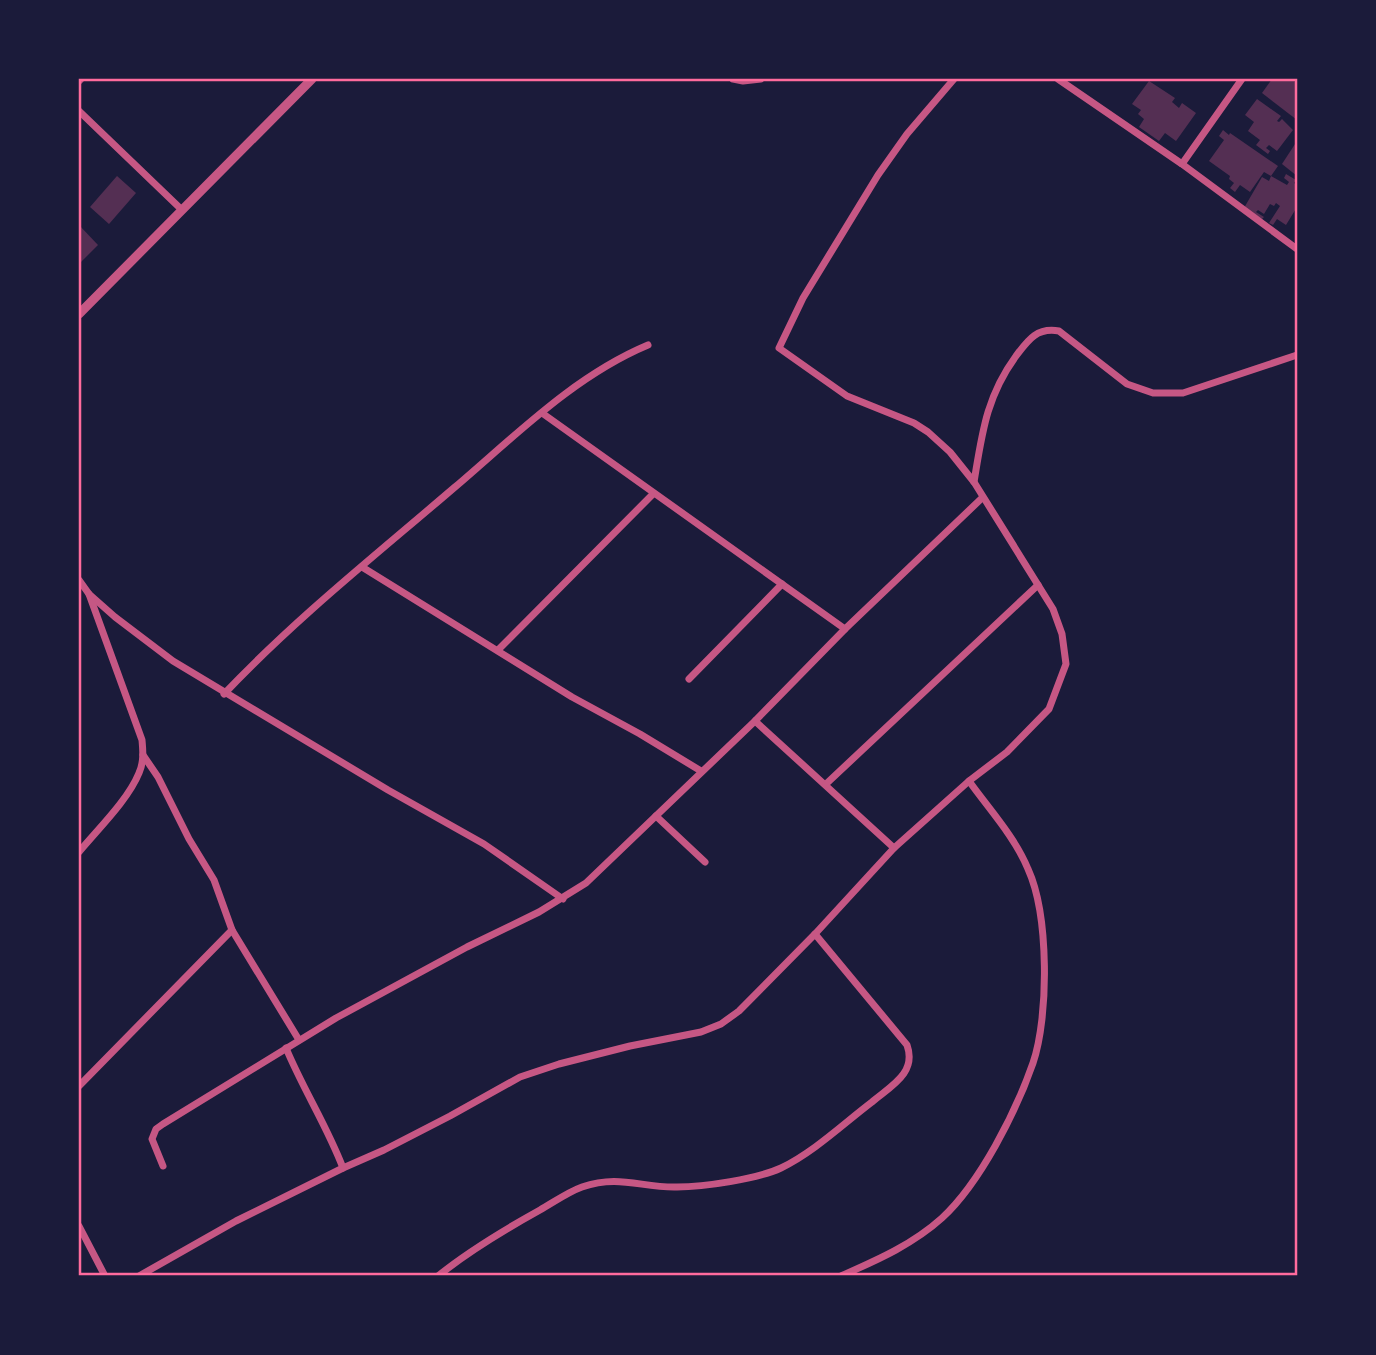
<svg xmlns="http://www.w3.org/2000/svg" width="1376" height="1355" font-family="Overpass,sans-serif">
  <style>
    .building { fill: #542f53 }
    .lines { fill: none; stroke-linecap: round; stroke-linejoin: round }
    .minor { stroke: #c65784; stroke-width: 7 }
    .tertiary { stroke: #c65784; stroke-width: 9 }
    .neatline { fill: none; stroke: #ff6b9d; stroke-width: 2.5 }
  </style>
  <rect width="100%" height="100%" fill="#1b1b3a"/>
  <!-- building -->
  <g class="building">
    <polygon points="1272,79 1291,79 1297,83 1297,120 1262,93"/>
    <polygon points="1149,81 1175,98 1172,102 1179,108 1182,103 1196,113 1176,141 1165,133 1159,141 1139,127 1144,119 1138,114 1141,110 1132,104"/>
    <polygon points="1257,99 1281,116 1277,121 1279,122 1282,119 1293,130 1277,151 1269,145 1266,148 1270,151 1268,154 1256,145 1260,140 1248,131 1254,122 1245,115"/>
    <polygon points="1223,130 1229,135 1230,133 1278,166 1271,176 1264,172 1250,192 1240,185 1235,192 1230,188 1234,183 1229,179 1230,176 1209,161 1224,140 1219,136"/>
    <polygon points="1297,141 1297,176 1282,164"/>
    <polygon points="1286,174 1296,180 1294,183 1297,185 1297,207 1286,225 1277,219 1273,225 1269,223 1280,206 1276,203 1274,206 1270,204 1264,214 1258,210 1256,212 1264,217 1262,219 1244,208 1262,177 1269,181 1271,176 1287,185 1289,182 1284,178"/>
    <polygon points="117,176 136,193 109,224 90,207"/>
    <polygon points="79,225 98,245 79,264"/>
  </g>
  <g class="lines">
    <!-- minor -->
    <g class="minor">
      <polyline points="733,79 743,81 761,79"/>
      <polyline points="1058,79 1182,164 1297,249"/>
      <polyline points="79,81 81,79"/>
      <polyline points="79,111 182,210"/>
      <polyline points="1182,164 1242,79"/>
      <polyline points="542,413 845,629"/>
      <path d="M 974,482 C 982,434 986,397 1016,356 C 1028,340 1037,327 1059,331 L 1127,384 L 1153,393 L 1183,393 L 1297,355"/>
      <polyline points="362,567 572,697 640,734 701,771"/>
      <polyline points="79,580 89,594 115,617 173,661 388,790 484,844 563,899"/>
      <polyline points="498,650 653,494"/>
      <polyline points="689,679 782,584"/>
      <path d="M 224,694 C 295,619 377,554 455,487 C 515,436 574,376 648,345"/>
      <polyline points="755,721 894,848"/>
      <polyline points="143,755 158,777 189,839 214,880 232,930 299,1040"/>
      <polyline points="826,784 1038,585"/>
      <polyline points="656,816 705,862"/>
      <path d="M 79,852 C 98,829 128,800 139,773 C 144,762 143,751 142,740 L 89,594"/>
      <polyline points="79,1086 232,930"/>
      <polyline points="163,1166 152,1139 156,1129 163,1124 336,1018 467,947 539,912 586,883 755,721 845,629 982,498"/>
      <polyline points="343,1168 384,1150 450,1116 520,1077 559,1064 630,1046 701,1032 721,1024 739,1011 815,934 894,848 969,781 1007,752 1049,709 1066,664 1062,634 1053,609 974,482 950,452 928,432 914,423 847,396 779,348 803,298 878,175 907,134 954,79"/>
      <polyline points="79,1226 105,1276"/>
      <path d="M 139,1276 L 236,1221 L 343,1168 C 327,1126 303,1089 286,1048"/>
      <path d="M 438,1276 C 470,1250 504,1230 540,1210 C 554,1202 568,1192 582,1187 C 620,1174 641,1188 677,1187 C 704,1187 757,1179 781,1168 C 814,1152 843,1124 872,1102 C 891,1086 917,1073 907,1045 L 815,934"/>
      <path d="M 841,1276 C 877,1260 912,1245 942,1218 C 980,1183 1016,1112 1033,1063 C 1049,1016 1049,915 1028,869 C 1015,837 989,809 969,781"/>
    </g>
    <!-- tertiary -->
    <polyline class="tertiary" points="79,314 312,79"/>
  </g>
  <!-- border -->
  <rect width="1376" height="1355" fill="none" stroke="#1b1b3a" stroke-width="161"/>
  <rect x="80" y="80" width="1216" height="1194" class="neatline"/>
</svg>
